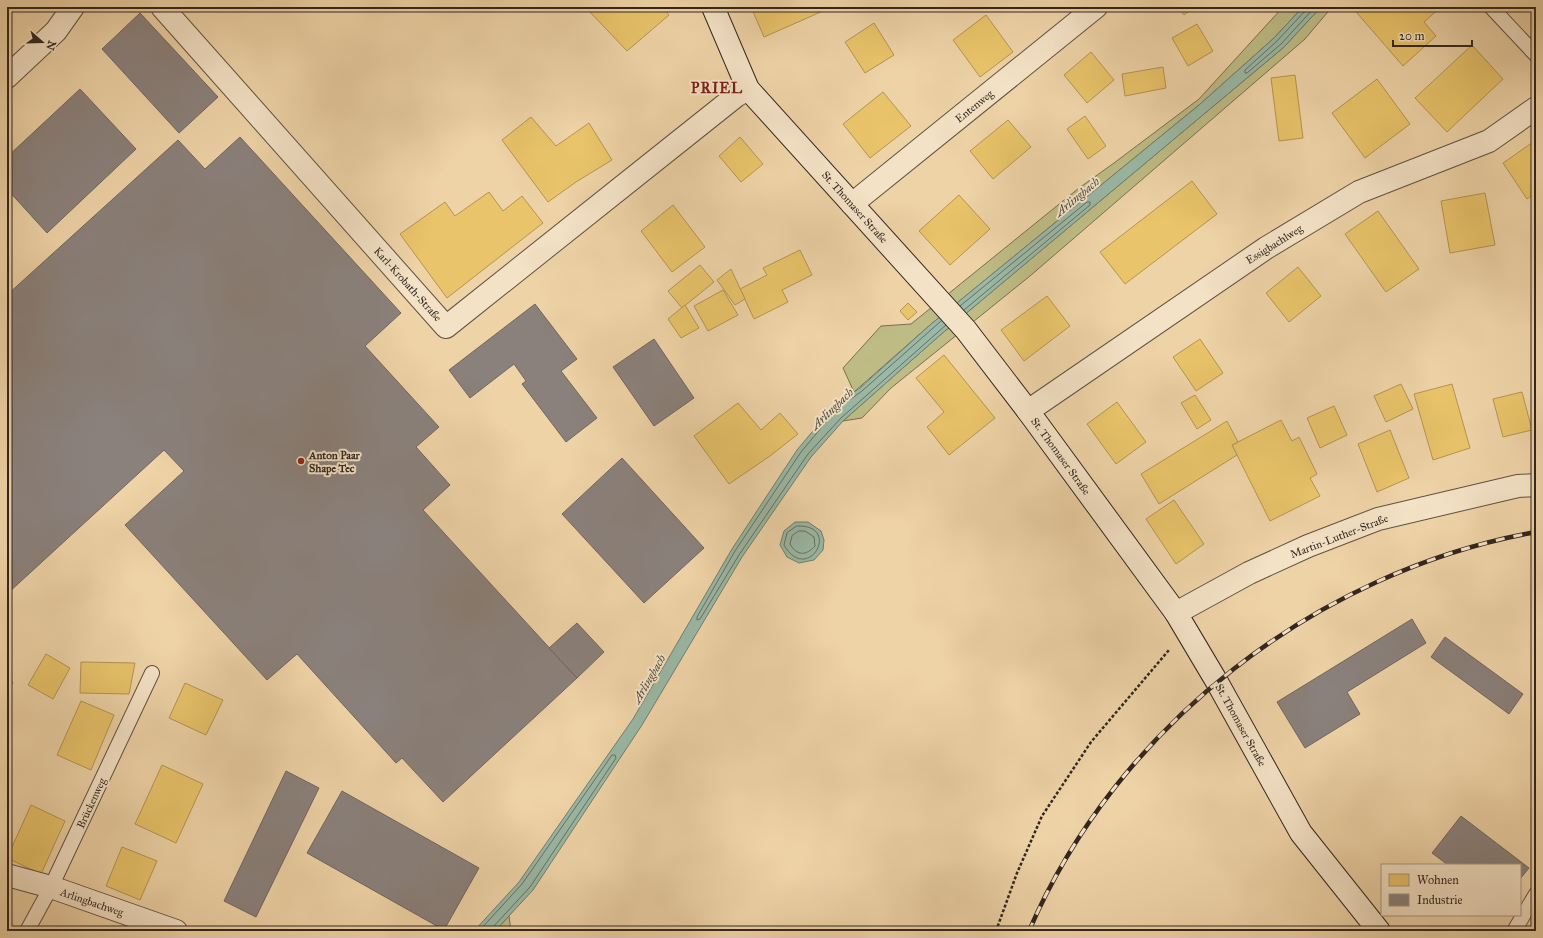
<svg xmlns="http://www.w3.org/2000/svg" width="1543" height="938" font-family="'IM FELL Great Primer',serif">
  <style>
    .green { fill: #bebb84; stroke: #787052 }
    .water { fill: #9ab8a5; stroke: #707e6f }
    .homes { fill: #e9c46a; stroke: #b29554 }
    .industry { fill: #8a817c; stroke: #706660 }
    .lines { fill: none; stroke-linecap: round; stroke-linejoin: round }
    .shore { stroke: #666f62; stroke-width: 1 }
    .lane-casing { stroke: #615141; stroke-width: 16 }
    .street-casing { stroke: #615141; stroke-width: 24 }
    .secondary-casing { stroke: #32261f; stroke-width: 24 }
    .path { stroke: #32261f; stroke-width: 2.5; stroke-dasharray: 3 2; stroke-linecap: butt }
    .lane { stroke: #f4e2c6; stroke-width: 14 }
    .street { stroke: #f4e2c6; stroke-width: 22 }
    .secondary { stroke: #f4e2c6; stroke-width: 22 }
    .rail-casing { stroke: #32261f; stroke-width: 4.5 }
    .rail { stroke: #f4e2c6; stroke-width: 3; stroke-dasharray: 9; stroke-linecap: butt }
    .poi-dot { fill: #8f2418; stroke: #f4e2c6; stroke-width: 1.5 }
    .labels { text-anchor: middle; stroke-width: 4; stroke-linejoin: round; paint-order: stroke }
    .street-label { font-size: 11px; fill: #32261f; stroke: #f4e2c6 }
    .poi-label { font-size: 11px; font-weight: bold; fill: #32261f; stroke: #f4e2c6; text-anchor: start }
    .water-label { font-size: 12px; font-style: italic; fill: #4c4a40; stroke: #f4e2c6 }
    .district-label { font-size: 15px; font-weight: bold; letter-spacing: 1px; fill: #7a1f14; stroke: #f4e2c6 }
  </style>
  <rect width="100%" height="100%" fill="#eed3a7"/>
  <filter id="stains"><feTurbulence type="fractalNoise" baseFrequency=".005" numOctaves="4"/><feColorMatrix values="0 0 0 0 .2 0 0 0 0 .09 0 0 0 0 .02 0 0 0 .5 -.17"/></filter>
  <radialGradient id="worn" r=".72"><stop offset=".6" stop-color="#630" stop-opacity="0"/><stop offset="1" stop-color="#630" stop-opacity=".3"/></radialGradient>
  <!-- green -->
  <g class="green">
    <polygon points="1283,7 1303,7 1274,38 1199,105 930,325 854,392 843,368 881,326 911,324 1079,188 1114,163 1199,99"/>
    <polygon points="1321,7 1332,7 1305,39 1030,276 891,388 862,418 843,421 939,336 1284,47"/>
    <polygon points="509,916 511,931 495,931"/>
  </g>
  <!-- water -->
  <g class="water">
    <polygon points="1303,7 1321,7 1284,47 939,336 843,421 811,457 742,557 642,725 533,890 495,931 474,931 519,882 633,719 732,549 797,450 834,406 860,388 930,325 1199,105 1274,38"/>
    <polygon points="795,522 808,522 821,531 824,540 823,550 814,560 799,563 787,557 780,545 784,531"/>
  </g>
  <!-- homes -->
  <g class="homes">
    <polygon points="593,7 662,7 669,15 627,51 589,11"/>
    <polygon points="751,7 821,7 823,11 764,37"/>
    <polygon points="1178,7 1194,7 1184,15"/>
    <polygon points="1365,7 1441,7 1424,22 1436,36 1403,66 1357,13"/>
    <polygon points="986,15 1013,52 980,77 953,40"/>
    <polygon points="874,23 894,55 865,73 845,42"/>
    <polygon points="1197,24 1213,51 1188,66 1172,38"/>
    <polygon points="1472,45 1503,79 1447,132 1415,98"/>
    <polygon points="1091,52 1114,80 1087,103 1064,75"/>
    <polygon points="1163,67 1166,88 1125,96 1122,74"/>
    <polygon points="1295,75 1303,138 1279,141 1271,78"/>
    <polygon points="1377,79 1410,124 1365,158 1332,113"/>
    <polygon points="883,92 911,126 870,158 843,124"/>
    <polygon points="1085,116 1106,146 1088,159 1067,129"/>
    <polygon points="531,117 556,146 589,123 612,160 576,182 548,202 502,140"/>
    <polygon points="1008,120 1031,147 993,179 970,151"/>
    <polygon points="740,137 763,164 741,182 719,156"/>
    <polygon points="1536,140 1536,192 1527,199 1503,163"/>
    <polygon points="1192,181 1217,214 1125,284 1100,252"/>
    <polygon points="489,192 503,211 522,196 543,223 447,298 400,234 445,202 455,216"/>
    <polygon points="1485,193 1495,245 1450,253 1441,201"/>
    <polygon points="959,195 990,229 950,265 919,231"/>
    <polygon points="673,205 705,247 672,272 641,231"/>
    <polygon points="1378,211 1419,269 1386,292 1345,234"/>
    <polygon points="800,250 812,275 782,290 788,302 754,319 740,289 767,275 763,268"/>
    <polygon points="700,265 714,282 682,308 668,291"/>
    <polygon points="1298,267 1321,296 1289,322 1266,293"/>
    <polygon points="731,269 745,299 735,305 717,280"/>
    <polygon points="723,290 738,315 708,331 694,306"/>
    <polygon points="1047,296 1070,326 1024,361 1001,330"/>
    <polygon points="908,303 917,312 908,320 900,311"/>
    <polygon points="685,305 699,328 681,338 668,319"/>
    <polygon points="1200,339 1223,373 1196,391 1173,357"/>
    <polygon points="944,355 995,418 949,455 927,427 944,412 916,378"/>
    <polygon points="1401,384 1413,409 1386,422 1374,396"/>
    <polygon points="1452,384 1470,448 1433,460 1414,394"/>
    <polygon points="1522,392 1532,430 1503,437 1493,399"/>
    <polygon points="1195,395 1211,420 1197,429 1181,403"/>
    <polygon points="1117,402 1146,442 1116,464 1087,424"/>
    <polygon points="738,403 761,430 780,413 798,434 770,456 729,484 694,436"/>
    <polygon points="1334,406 1347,435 1320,448 1307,418"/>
    <polygon points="1281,420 1292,441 1299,437 1317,474 1310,478 1320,496 1270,521 1232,445"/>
    <polygon points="1227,421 1238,442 1232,445 1237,455 1159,504 1141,474"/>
    <polygon points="1390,430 1409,478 1377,492 1358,444"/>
    <polygon points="1174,500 1204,544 1176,564 1146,519"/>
    <polygon points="46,654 70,668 53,699 28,685"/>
    <polygon points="81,662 135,663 129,694 80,693"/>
    <polygon points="7,679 13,682 7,696"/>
    <polygon points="185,683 223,700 206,735 169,718"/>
    <polygon points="81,701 114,715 91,770 57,755"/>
    <polygon points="162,765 203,784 176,843 135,824"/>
    <polygon points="31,805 65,821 41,874 7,858"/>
    <polygon points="122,847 157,861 140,900 106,886"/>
    <polygon points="7,920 12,923 8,931 7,931"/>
  </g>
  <!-- industry -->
  <g class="industry">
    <polygon points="140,13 218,97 179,133 102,49"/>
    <polygon points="80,89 136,149 47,233 7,189 7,157"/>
    <polygon points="240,137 401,313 365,346 439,427 416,447 450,485 423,510 577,678 443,802 402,758 396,763 297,654 267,680 125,525 184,471 164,450 7,594 7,295 178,140 205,169"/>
    <polygon points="535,304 577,359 561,371 597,418 566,442 522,384 526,381 514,364 470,398 449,370"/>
    <polygon points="654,339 694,398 654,426 613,367"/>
    <polygon points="622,458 704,548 644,603 562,514"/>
    <polygon points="1412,619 1426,643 1347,692 1360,714 1305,748 1277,702"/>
    <polygon points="577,623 604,652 577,678 549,648"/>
    <polygon points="1445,637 1523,694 1509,714 1431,657"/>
    <polygon points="286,771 319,788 256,917 224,901"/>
    <polygon points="342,791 479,868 444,930 307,853"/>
    <polygon points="1461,816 1529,868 1520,879 1520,865 1448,865 1432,853"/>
  </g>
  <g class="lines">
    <!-- shore -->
    <g class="shore">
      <polyline points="1306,7 1305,11 1277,41 1245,70 1245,73 1247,73 1281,44 1315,7"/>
      <polyline points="960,306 1087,202 1090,202 1090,205 964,310"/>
      <polyline points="941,321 862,391 837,409 801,452 735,551 697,617 697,620 700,619 739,555 808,454 841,418 946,325"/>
      <path d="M 797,526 C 843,524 808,586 784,545 L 787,533 Z"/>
      <path d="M 799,531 L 805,531 L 814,537 L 815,546 C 806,556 797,556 790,544 L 792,536 Z"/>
      <polyline points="479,931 522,884 612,755 615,755 616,758 530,887 493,927 492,931"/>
    </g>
    <!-- lane casing -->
    <g class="lane-casing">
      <g id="lane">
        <polyline points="1491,7 1536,55"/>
        <polyline points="27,931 51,887 152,673"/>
        <polyline points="1514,931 1536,894"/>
      </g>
    </g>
    <!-- street casing -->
    <g class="street-casing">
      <g id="street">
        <polyline points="162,7 446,327 736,96 748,89"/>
        <polyline points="7,77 56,31 73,7"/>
        <polyline points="852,204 1096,7"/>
        <polyline points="1028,411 1266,248 1359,192 1489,141 1536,108"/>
        <polyline points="1176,613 1249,573 1308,546 1378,519 1518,486 1536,485"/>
        <polyline points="7,875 51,887 176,931"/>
      </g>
    </g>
    <!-- secondary casing -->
    <g class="secondary-casing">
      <polyline id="secondary" points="713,7 748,89 966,330 1028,411 1176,613 1217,682 1301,833 1379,931"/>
    </g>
    <!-- path -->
    <polyline class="path" points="996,931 1017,873 1042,816 1091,742 1169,650"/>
    <!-- lane -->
    <use href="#lane" class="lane"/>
    <!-- street -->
    <use href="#street" class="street"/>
    <!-- secondary -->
    <use href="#secondary" class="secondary"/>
    <!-- rail casing -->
    <g class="rail-casing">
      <path id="rail" d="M 1029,931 C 1117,726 1317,571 1536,532"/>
    </g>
    <!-- rail -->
    <use href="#rail" class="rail"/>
  </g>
  <!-- markers -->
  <circle class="poi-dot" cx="301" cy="461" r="4"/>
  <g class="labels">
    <!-- street labels -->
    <g class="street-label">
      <text transform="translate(974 106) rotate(-39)" y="4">Entenweg</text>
      <text transform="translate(855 207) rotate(48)" y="4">St. Thomaser Straße</text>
      <text transform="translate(1274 244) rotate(-32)" y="4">Essigbachlweg</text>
      <text transform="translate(408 284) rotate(48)" y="4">Karl-Krobath-Straße</text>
      <text transform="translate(1061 456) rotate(54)" y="4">St. Thomaser Straße</text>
      <text transform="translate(1339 536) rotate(-21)" y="4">Martin-Luther-Straße</text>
      <text transform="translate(1241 725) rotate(61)" y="4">St. Thomaser Straße</text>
      <text transform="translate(91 803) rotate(-65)" y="4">Brückenweg</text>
      <text transform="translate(92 902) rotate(19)" y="4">Arlingbachweg</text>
    </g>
    <!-- poi labels -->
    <g class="poi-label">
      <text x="309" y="459">Anton Paar<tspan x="309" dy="13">Shape Tec</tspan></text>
    </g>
    <!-- water labels -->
    <g class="water-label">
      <text transform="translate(1077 197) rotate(-40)" y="4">Arlingbach</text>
      <text transform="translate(832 409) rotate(-44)" y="4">Arlingbach</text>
      <text transform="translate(649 679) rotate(-60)" y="4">Arlingbach</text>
    </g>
    <!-- district labels -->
    <g class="district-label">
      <text x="717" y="93">PRIEL</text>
    </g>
  </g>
  <!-- margin -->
  <rect width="1543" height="938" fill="none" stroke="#eed3a7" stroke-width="24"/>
  <rect x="8" y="8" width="1527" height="922" fill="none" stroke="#32261f" stroke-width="2"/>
  <rect x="12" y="12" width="1519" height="914" fill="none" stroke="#32261f"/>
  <!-- legend -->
  <rect x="1381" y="864" width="140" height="52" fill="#f4e2c6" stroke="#a69783"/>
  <rect x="1389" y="874" width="20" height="12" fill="#e9c46a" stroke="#a69783"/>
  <text x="1417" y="884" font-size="12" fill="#32261f">Wohnen</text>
  <rect x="1389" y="894" width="20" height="12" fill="#8a817c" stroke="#a69783"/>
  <text x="1417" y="904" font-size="12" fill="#32261f">Industrie</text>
  <!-- north arrow -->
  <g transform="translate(42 42) rotate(110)" stroke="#f4e2c6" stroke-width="3" paint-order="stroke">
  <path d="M0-3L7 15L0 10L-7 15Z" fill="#32261f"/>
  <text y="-6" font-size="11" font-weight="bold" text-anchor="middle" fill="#32261f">N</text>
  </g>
  <!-- scale -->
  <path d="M1393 40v6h79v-6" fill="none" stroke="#32261f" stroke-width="2"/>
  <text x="1399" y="40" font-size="12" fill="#32261f" stroke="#f4e2c6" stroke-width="3" paint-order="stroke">20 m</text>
  <rect width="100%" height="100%" filter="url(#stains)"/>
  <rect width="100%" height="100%" fill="url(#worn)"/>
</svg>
